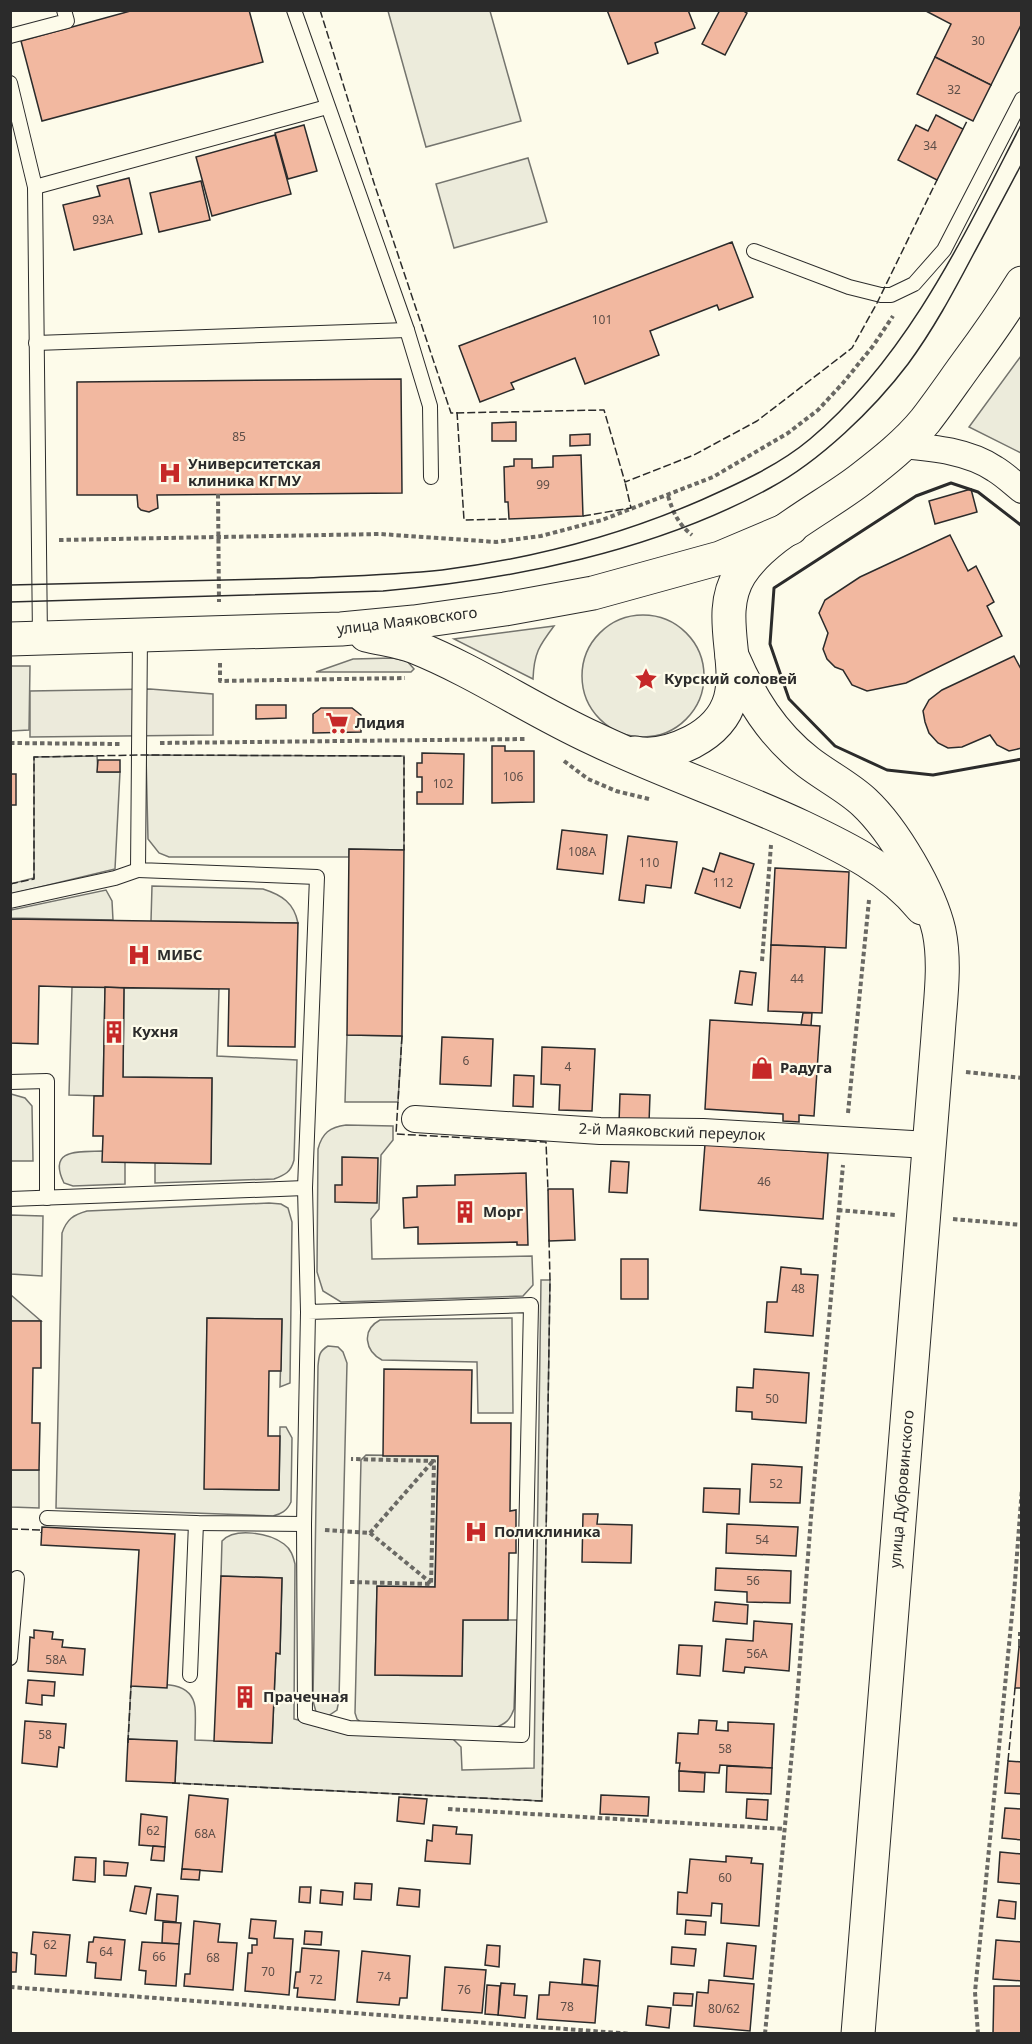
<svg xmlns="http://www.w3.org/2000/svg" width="1032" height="2044" font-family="'Noto Sans',sans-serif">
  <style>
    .grass { fill: #ecebdb; stroke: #74746e; stroke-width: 1.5 }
    .parking { fill: #eceadb; stroke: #74746e; stroke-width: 1.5 }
    .building { fill: #f2b8a0; stroke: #2b2b2b; stroke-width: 1.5 }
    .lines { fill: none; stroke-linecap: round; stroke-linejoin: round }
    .lane-casing { stroke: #2b2b2b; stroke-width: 16 }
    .street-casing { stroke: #2b2b2b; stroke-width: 28 }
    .primary-casing { stroke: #2b2b2b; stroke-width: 35 }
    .path { stroke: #6a6964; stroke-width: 4; stroke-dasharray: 4.5 3; stroke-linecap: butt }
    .lane { stroke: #fdfbea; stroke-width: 14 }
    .street { stroke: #fdfbea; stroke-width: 26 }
    .primary { stroke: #fdfbea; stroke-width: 33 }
    .tram { stroke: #2b2b2b; stroke-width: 1.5 }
    .fence { stroke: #2b2b2b; stroke-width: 1.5; stroke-dasharray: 8 3; stroke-linecap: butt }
    .wall { stroke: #2b2b2b; stroke-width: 3 }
    .labels { text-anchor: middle; stroke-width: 4.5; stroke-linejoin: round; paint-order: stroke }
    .number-label { font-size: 12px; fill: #5d4e48 }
    .poi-label { font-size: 15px; font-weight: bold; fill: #2b2b2b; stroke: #fdfbea; text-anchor: start }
    .street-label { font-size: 15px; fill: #2b2b2b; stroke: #fdfbea }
  </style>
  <rect width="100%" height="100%" fill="#fdfbea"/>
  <!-- grass -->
  <g class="grass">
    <polygon points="388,11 490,11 521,121 426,147"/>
    <polygon points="528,158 547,222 454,248 436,184"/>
    <polygon points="1021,356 1021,453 969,427"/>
    <circle cx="643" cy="676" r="61"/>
    <path d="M 554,626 C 539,646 534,653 533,679 L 454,639 Z"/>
    <polygon points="393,658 407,661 414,669 411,672 316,672 353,659"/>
    <polygon points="10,666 30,666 29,730 11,731"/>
    <polygon points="146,755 404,756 404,850 349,849 349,857 169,857 159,853 148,839"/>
    <polygon points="97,756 98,772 120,772 115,869 11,894 10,884 34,878 34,757"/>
    <path d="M 152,886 L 263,889 C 282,895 294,903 298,923 L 151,921 Z"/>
    <polygon points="106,890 112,901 113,920 11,918 11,910"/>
    <polygon points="72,987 105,987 103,1096 69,1095"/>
    <path d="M 124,988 L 219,989 L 217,1056 L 297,1060 L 294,1160 C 291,1172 285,1175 274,1179 L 155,1183 L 155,1163 L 211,1163 L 212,1078 L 123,1077 Z"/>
    <polygon points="347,1035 402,1036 398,1102 345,1102"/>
    <polygon points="11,1094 25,1098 32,1106 33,1161 11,1161"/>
    <path d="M 346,1125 L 393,1126 L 393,1140 L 381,1155 L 379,1209 L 371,1219 L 372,1259 L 532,1256 L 533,1285 L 523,1296 L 341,1302 L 323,1291 L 317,1272 L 318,1149 C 322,1133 330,1127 346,1125 Z"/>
    <path d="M 103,1151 L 125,1162 L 125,1184 L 73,1186 L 64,1183 C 47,1148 79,1152 103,1151 Z"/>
    <path d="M 269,1203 L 281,1204 L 288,1208 L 292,1222 L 290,1383 L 280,1387 L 282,1319 L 207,1318 L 205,1489 L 279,1490 L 280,1427 L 286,1427 L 292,1438 L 291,1502 C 287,1511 281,1514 273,1516 L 56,1508 L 62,1233 C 67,1219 73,1215 87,1211 Z"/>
    <polygon points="10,1215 43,1216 42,1276 11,1274"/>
    <path d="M 541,1280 L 550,1280 L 542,1801 L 175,1783 L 177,1742 L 128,1739 L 131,1686 C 152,1685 191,1677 195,1707 C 196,1717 195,1729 195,1740 L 272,1743 L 276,1653 L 280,1653 L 282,1578 L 221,1576 L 222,1541 C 235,1527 269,1533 284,1544 C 291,1549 293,1556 295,1564 L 294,1719 L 349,1734 L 452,1738 L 461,1747 L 462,1770 L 534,1768 Z"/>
    <polygon points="11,1295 41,1321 11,1321"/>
    <path d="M 512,1318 L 513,1413 L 478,1413 L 477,1362 L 382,1360 C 365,1351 361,1330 380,1320 Z"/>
    <path d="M 328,1346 L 338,1347 L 343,1352 L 347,1363 L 339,1700 L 337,1710 L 328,1716 L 316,1712 L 313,1701 L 318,1366 C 319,1356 319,1351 328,1346 Z"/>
    <path d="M 366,1455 L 438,1456 L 435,1587 L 377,1587 L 375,1675 L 462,1676 L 463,1620 L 517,1620 L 514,1709 C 510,1720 506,1724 494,1728 L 362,1723 L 357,1719 L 355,1713 L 361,1460 Z"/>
    <polygon points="11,1470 39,1470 39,1508 11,1507"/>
  </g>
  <!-- parking -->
  <polygon class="parking" points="150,689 213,694 213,735 30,737 30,691"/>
  <!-- building -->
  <g class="building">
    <polygon points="134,10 249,10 263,62 42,121 21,41"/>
    <polygon points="607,10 688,10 695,28 655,43 658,53 628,64"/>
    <polygon points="720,10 742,10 747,13 725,55 702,44"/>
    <polygon points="924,10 1022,10 1022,23 991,85 935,57 951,24"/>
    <polygon points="935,57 991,85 973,121 917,94"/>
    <polygon points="936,115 963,129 937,180 898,160 916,125 928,131"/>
    <polygon points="304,125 317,171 288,179 275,133"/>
    <polygon points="275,135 291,194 212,216 196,157"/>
    <polygon points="129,178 142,234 74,250 63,205 100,196 97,186"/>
    <polygon points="201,181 210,220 159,232 150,193"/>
    <polygon points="732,242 753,297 719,310 717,305 650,331 659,355 585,384 575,358 511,383 514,389 480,402 459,346"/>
    <polygon points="401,379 402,493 157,495 158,508 149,512 141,510 138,507 137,495 77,495 77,382"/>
    <polygon points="516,422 516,441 492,441 492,423"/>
    <polygon points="590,434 590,445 570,446 570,435"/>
    <polygon points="581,455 583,516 509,519 508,502 505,502 504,467 514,466 514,459 532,459 532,468 553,467 553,456"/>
    <polygon points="971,489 977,512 935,524 929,501"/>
    <polygon points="950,535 968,571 976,566 994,602 987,606 1002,636 906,683 867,691 852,685 843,670 835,667 827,659 823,649 828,633 819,613 825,600 860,577"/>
    <polygon points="1014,656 1022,671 1022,748 1009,751 997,745 990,735 962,747 948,748 938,743 929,733 925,722 923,711 929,700 942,690"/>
    <polygon points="256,705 286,705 286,718 256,719"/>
    <polygon points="321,708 352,708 361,715 361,732 313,733 313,714"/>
    <polygon points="492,746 505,746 505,751 534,751 534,802 492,803"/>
    <polygon points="422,753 464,754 463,804 417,804 417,792 422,792 422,777 417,777 417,763 422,763"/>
    <polygon points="98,760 120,760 120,772 97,772"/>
    <rect x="10" y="774" width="6" height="31"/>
    <polygon points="562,830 607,835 603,874 557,869"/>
    <polygon points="628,836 677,842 671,888 646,885 644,903 619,900"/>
    <polygon points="349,849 404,850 402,1036 347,1035"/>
    <polygon points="720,853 754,864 740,908 695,893 703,868 714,872"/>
    <polygon points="775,868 849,872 846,948 771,945"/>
    <polygon points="10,919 298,923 295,1047 228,1046 229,989 72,987 39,986 38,1044 10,1043"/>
    <polygon points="771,945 825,947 822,1013 768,1011"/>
    <polygon points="740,971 756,973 752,1005 735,1003"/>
    <polygon points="105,987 124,988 123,1077 212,1078 211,1164 102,1162 103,1136 93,1136 94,1096 103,1096"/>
    <polygon points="803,1013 812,1013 811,1026 801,1025"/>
    <polygon points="710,1020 820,1026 814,1116 799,1115 799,1122 783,1121 783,1114 705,1109"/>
    <polygon points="442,1037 493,1039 491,1086 440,1084"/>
    <polygon points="542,1047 595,1049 592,1111 559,1110 560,1085 541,1084"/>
    <polygon points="514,1075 534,1076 533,1107 513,1106"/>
    <polygon points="620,1094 650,1095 649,1123 619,1123"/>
    <polygon points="705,1144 828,1153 823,1219 700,1210"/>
    <polygon points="342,1157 378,1158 377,1203 335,1202 335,1185 342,1185"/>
    <polygon points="611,1161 629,1162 627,1193 609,1192"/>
    <polygon points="526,1173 528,1245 517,1245 517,1242 418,1244 418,1227 404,1228 403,1198 417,1197 417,1186 455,1185 455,1175"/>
    <polygon points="548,1189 573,1189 575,1240 549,1241"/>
    <rect x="621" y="1259" width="27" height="40"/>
    <polygon points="781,1267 801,1269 801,1274 818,1275 813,1336 765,1332 767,1302 777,1302"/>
    <polygon points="207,1318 282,1319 281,1371 269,1371 268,1436 280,1436 279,1490 204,1489"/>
    <polygon points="10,1321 41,1321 41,1368 33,1368 32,1423 40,1423 39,1470 10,1470"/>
    <polygon points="384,1369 472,1370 471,1423 511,1423 510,1511 516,1510 516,1553 509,1553 508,1620 463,1620 462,1676 375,1675 377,1586 435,1587 438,1456 383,1456"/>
    <polygon points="754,1369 809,1373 806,1423 752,1419 752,1412 736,1411 737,1387 753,1388"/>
    <polygon points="752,1464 802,1467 800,1503 750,1502"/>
    <polygon points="704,1488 740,1489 739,1514 703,1512"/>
    <polygon points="583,1514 598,1514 597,1524 632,1525 631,1563 582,1562"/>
    <polygon points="727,1524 798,1527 796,1556 726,1553"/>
    <polygon points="42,1527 175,1534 167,1688 131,1686 139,1550 41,1545"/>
    <polygon points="716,1568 791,1571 790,1603 747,1602 747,1592 715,1590"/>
    <polygon points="221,1576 282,1578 280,1654 276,1653 272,1743 214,1741"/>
    <polygon points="715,1602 748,1605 747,1624 713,1621"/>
    <polygon points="754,1621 792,1624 789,1671 745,1667 744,1673 723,1671 726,1639 753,1641"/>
    <polygon points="34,1630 53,1632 52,1639 63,1640 62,1647 85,1649 83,1675 28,1671 30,1637 34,1638"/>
    <polygon points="679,1645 702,1646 700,1676 677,1674"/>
    <polygon points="1019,1647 1022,1647 1022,1688 1015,1688"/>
    <polygon points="28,1680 55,1682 54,1696 42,1695 42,1705 26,1703"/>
    <polygon points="699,1720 717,1721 716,1730 728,1731 728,1722 774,1724 772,1768 720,1765 719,1773 679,1771 680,1763 676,1763 678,1733 698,1734"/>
    <polygon points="25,1721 66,1724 64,1748 59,1747 57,1767 22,1763"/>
    <polygon points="128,1739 177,1741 175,1783 126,1781"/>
    <polygon points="1008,1761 1022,1762 1022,1794 1005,1793"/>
    <polygon points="727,1766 772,1768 771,1794 726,1792"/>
    <polygon points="679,1771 705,1773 704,1792 679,1791"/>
    <polygon points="189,1795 228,1799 222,1872 182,1869"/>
    <polygon points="601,1795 649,1797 648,1816 600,1814"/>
    <polygon points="399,1797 427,1799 424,1824 397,1821"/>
    <polygon points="747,1799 768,1800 767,1820 746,1818"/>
    <polygon points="1005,1808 1022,1809 1022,1840 1002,1838"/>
    <polygon points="141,1814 167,1817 165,1847 139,1845"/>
    <polygon points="433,1825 457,1827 456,1834 472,1835 470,1864 425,1861 427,1840 432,1841"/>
    <polygon points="153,1846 165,1847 164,1861 151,1860"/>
    <polygon points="1000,1852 1022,1854 1022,1884 998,1882"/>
    <polygon points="726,1856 752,1858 751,1863 763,1864 759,1926 721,1923 722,1904 712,1903 711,1916 677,1914 678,1892 687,1893 690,1859 726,1862"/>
    <polygon points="75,1857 96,1858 95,1882 73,1880"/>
    <polygon points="104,1861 128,1863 126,1876 104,1875"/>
    <polygon points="182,1869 200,1870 199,1880 181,1879"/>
    <polygon points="355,1883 372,1884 371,1900 354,1899"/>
    <polygon points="135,1886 151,1888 146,1914 130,1911"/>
    <polygon points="300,1887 311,1887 310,1903 299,1902"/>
    <polygon points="399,1888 420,1890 419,1907 397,1905"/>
    <polygon points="321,1890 343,1892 342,1905 320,1903"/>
    <polygon points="157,1894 178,1896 176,1922 155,1920"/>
    <polygon points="999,1900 1016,1902 1015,1919 997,1917"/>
    <polygon points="251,1919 276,1921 274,1938 293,1939 289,1995 245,1991 248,1953 252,1953 252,1945 257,1945 257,1939 249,1938"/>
    <polygon points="686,1920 706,1922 705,1935 685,1934"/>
    <polygon points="194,1921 220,1924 218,1942 237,1943 233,1990 184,1986 185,1974 190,1974"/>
    <polygon points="163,1922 181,1923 179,1944 162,1943"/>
    <polygon points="305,1931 322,1932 321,1945 304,1944"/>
    <polygon points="33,1932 70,1935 66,1976 35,1974 36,1955 31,1954"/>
    <polygon points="94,1937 125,1940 121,1980 95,1978 96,1963 87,1962 89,1942 93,1942"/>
    <polygon points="996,1940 1022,1942 1022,1981 993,1979"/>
    <polygon points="142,1942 179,1944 176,1986 145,1984 146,1971 139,1970"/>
    <polygon points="727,1943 756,1946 753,1979 724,1976"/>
    <polygon points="487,1945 500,1946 499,1967 485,1965"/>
    <polygon points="672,1947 696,1949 694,1966 671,1964"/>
    <polygon points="302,1948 339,1951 335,2000 297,1997 298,1988 294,1988 296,1972 300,1972"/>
    <polygon points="362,1951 410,1956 407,1998 400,1998 399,2005 357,2002"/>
    <polygon points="10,1952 17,1953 16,1972 10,1972"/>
    <polygon points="584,1959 600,1961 598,1986 582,1984"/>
    <polygon points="445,1967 486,1970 482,2013 442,2010"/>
    <polygon points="709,1980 754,1984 750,2031 694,2026 697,1992 708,1993"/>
    <polygon points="550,1982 598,1986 595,2023 537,2019 539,1995 549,1995"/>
    <polygon points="501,1983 515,1984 514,1995 527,1996 525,2018 498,2015"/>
    <polygon points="487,1985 500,1986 498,2015 485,2014"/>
    <polygon points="994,1986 1022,1986 1022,2034 993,2034"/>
    <polygon points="674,1993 693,1994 692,2006 673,2005"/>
    <polygon points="648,2006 671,2008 669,2028 646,2025"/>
  </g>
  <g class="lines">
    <!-- lane casing -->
    <g class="lane-casing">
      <g id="lane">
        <polyline points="294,10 407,330 430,406 431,477"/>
        <polyline points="10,36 67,21 64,10"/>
        <polyline points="10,83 35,187 40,639"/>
        <polyline points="35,187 327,107"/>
        <polyline points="754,251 849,287 881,295 891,295 914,284 944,250 1022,99"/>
        <polyline points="36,343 407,330"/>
        <polyline points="140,635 138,870 317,877 305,1188 308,1312 304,1524 305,1716 349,1728 522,1735 531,1305 308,1312"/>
        <polyline points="10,901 115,878 138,870"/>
        <polyline points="10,1082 47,1081 47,1198"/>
        <polyline points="10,1199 305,1188"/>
        <polyline points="47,1518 196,1523 304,1524"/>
        <polyline points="10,1658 17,1578"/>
        <polyline points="190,1675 196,1523"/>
      </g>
    </g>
    <!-- street casing -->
    <g class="street-casing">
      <g id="street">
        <path d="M 901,445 C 933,448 968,451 995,469 C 1005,475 1013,483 1022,490"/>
        <polyline points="415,1119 600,1131 703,1132 929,1145"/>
      </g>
    </g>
    <!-- primary casing -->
    <g class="primary-casing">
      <g id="primary">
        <path d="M 366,635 C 382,639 400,641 415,647 C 477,672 532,710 593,738 C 661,771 734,795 802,827 C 846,848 890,869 922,908"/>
        <polyline points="10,639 341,629 414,622 505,609 593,593 720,558 791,528"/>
        <path d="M 732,656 C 750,698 772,734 808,762 C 826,776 848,787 864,802 C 894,830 930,892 939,931 C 946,965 940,1002 938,1036 L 858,2034"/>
        <path d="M 635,753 C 655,757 674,751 692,742 C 771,700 705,630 740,574 C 764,536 825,507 861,479 C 883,462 907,443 925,421 C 939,403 952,384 965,366 C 985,339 1004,312 1022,283"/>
      </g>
    </g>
    <!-- path -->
    <g class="path">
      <polyline points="218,494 219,602"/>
      <path d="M 668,496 C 673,512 678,524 692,535"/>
      <polyline points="59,540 380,534 496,542 541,536 602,520 713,477 788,433 818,410 843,383 873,346 893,316"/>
      <polyline points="220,663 220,681 405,678"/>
      <polyline points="10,743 120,744"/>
      <polyline points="160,743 525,739"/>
      <polyline points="564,761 588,779 616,791 649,799"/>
      <polyline points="762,961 771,845"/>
      <polyline points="966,1072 1022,1078"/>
      <polyline points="848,1113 869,900"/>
      <polyline points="838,1210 895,1215"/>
      <polyline points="953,1219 1022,1225"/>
      <polyline points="325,1530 370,1533 431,1583"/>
      <polyline points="370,1533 433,1461"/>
      <polyline points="350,1582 431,1584 434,1461 351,1459"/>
      <polyline points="448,1809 785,1829"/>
      <polyline points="10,1987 632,2034"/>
      <polyline points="765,2034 797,1700 811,1517 843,1165"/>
      <polyline points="978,2034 975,1992 1014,1594 1022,1488"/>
    </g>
    <!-- lane -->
    <use href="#lane" class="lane"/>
    <!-- street -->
    <use href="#street" class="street"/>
    <!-- primary -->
    <use href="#primary" class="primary"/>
    <!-- tram -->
    <g class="tram">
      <path d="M 10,585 C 108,582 205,581 302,578 C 349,576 395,575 442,570 C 529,559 618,536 699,501 C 737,484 778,466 810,439 C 909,355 964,235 1022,123"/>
      <path d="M 10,602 L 383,591 C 512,580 655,551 770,488 C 820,461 874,409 908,364 C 933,330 953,293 973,255 C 989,225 1006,194 1022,163"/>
    </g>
    <!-- fence -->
    <g class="fence">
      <polyline points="320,10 374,183 451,413 604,410 625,482 694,455 757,421 852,348 877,303 937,180"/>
      <polyline points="963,129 968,119"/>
      <polyline points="457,412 464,520 509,519"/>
      <polyline points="583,516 631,508 625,482"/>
      <polyline points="10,884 34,879 34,757 139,755 404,756 404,850"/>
      <polyline points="402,1036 396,1134 546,1142 548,1191"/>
      <polyline points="10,1529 41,1530 41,1533"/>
      <polyline points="1019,1647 1019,1632"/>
      <polyline points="128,1743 131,1686"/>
      <polyline points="1008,1761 1015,1688"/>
      <polyline points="172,1783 542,1801 550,1280 549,1239"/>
    </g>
    <!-- wall -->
    <polyline class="wall" points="1022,526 978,492 951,483 916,496 774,588 770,644 789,699 835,746 887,770 933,775 1022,759"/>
  </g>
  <!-- icons -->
  <defs>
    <g id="hospital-bare" transform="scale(1.8)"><path d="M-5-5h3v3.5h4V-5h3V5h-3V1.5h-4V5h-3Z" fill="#c62828" stroke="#fdfbea" stroke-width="2.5" paint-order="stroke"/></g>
    <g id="sight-bare" transform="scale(1.8)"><path d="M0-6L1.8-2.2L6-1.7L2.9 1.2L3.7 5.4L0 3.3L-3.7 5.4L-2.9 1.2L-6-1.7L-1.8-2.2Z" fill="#c62828" stroke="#fdfbea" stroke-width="2.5" paint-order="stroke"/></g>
    <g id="supermarket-bare" transform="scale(1.8)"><path d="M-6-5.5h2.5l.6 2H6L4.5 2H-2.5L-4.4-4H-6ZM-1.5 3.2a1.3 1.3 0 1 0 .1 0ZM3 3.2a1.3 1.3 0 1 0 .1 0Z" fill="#c62828" stroke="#fdfbea" stroke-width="2.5" paint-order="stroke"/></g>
    <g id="building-bare" transform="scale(1.8)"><path d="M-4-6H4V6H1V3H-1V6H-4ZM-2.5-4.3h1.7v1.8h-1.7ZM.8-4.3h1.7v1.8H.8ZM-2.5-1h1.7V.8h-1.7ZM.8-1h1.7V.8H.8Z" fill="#c62828" stroke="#fdfbea" stroke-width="2.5" paint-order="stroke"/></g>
    <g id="shop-bare" transform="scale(1.8)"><path d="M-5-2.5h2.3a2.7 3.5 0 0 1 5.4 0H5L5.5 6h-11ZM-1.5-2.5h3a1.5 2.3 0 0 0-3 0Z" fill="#c62828" stroke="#fdfbea" stroke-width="2.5" paint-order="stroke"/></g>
  </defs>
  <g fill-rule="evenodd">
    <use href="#hospital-bare" x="170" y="473"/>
    <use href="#sight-bare" x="646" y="679"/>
    <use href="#supermarket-bare" x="337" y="723"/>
    <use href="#hospital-bare" x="139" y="955"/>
    <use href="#building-bare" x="114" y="1032"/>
    <use href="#shop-bare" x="762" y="1068"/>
    <use href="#building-bare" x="465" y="1212"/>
    <use href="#hospital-bare" x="476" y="1532"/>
    <use href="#building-bare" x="245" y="1697"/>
  </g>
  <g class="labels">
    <!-- number labels -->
    <g class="number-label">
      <text x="978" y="45">30</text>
      <text x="954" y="94">32</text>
      <text x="930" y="150">34</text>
      <text x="103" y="224">93А</text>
      <text x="602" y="324">101</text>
      <text x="239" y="441">85</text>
      <text x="543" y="489">99</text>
      <text x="513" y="781">106</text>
      <text x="443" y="788">102</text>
      <text x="582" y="856">108А</text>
      <text x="649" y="867">110</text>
      <text x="723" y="887">112</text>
      <text x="797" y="983">44</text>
      <text x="466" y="1065">6</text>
      <text x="568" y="1071">4</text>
      <text x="764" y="1186">46</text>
      <text x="798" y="1293">48</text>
      <text x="772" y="1403">50</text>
      <text x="776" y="1488">52</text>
      <text x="762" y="1544">54</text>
      <text x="753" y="1585">56</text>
      <text x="757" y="1658">56А</text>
      <text x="56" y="1664">58А</text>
      <text x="45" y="1739">58</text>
      <text x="725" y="1753">58</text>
      <text x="153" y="1835">62</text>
      <text x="205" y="1838">68А</text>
      <text x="725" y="1882">60</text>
      <text x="50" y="1949">62</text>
      <text x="106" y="1956">64</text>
      <text x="159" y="1961">66</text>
      <text x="213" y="1962">68</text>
      <text x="268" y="1976">70</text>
      <text x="384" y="1981">74</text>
      <text x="316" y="1984">72</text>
      <text x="464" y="1994">76</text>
      <text x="567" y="2011">78</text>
      <text x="724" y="2013">80/62</text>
    </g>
    <!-- poi labels -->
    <g class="poi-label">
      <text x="188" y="469">Университетская<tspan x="188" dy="17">клиника КГМУ</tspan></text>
      <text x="664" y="684">Курский соловей</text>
      <text x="355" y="728">Лидия</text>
      <text x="157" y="960">МИБС</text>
      <text x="132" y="1037">Кухня</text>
      <text x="780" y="1073">Радуга</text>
      <text x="483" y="1217">Морг</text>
      <text x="494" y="1537">Поликлиника</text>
      <text x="263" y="1702">Прачечная</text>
    </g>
    <!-- street labels -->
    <g class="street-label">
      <text transform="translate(407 621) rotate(-7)" y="5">улица Маяковского</text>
      <text transform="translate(672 1132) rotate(2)" y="5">2-й Маяковский переулок</text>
      <text transform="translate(902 1489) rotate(-85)" y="5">улица Дубровинского</text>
    </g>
  </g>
  <!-- border -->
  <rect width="1032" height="2044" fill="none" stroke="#2b2b2b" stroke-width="24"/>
</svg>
